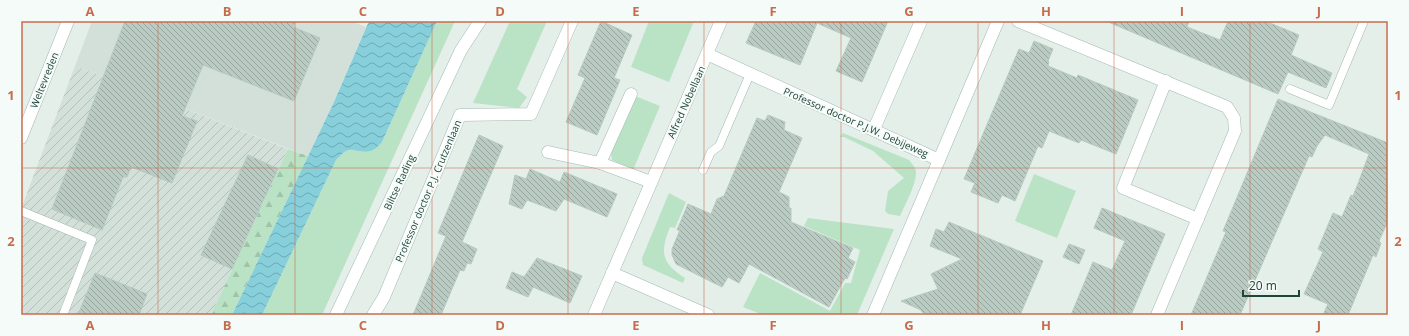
<svg xmlns="http://www.w3.org/2000/svg" width="1409" height="336" font-family="'Open Sans',sans-serif">
  <style>
    .built { fill: #d2e0d9 }
    .industrial { fill: url(#industrial-furrows) }
    .grass { fill: #bae3c5 }
    .forest { fill: url(#forest-firs) }
    .water { fill: url(#water-waves) }
    .building { fill: url(#building-back-hatch); stroke: #b5cac1 }
    .lines { fill: none; stroke-linecap: round; stroke-linejoin: round }
    .service-casing { stroke: #a5b8b2; stroke-width: 9 }
    .minor-casing { stroke: #a5b8b2; stroke-width: 13 }
    .secondary-casing { stroke: #a1bcb2; stroke-width: 13 }
    .service { stroke: #fff; stroke-width: 8 }
    .minor { stroke: #fff; stroke-width: 12 }
    .secondary { stroke: #fff; stroke-width: 12 }
    .grid { fill: none; stroke: #c76c4c; stroke-width: 1; stroke-opacity: 0.55 }
    .labels { text-anchor: middle; stroke-width: 4; stroke-linejoin: round; paint-order: stroke }
    .street-label { font-size: 10px; fill: #20443a; stroke: #f5fbf8 }
    .neatline { fill: none; stroke: #c76c4c; stroke-width: 1.5 }
    .grid-label { font-size: 13px; text-anchor: middle; font-weight: bold; fill: #c76c4c }
  </style>
  <defs>
    <pattern id="industrial-furrows" width="10" height="10" patternUnits="userSpaceOnUse"><rect width="10" height="10" fill="#d2e0d9"/><path d="M-1 1l2-2M0 10L10 0M9 11l2-2" fill="none" stroke="#b4c1bb"/></pattern>
    <pattern id="forest-firs" width="22" height="20" patternUnits="userSpaceOnUse"><rect width="22" height="20" fill="#bae3c5"/><path d="M5 1l3.5 6h-7zM16 11l3.5 6h-7z" fill="#a0c4aa"/></pattern>
    <pattern id="water-waves" width="16" height="10" patternUnits="userSpaceOnUse"><rect width="16" height="10" fill="#86cfdb"/><path d="M0 5q4-4 8 0t8 0" fill="none" stroke="#6daab3"/></pattern>
    <pattern id="building-back-hatch" width="6" height="6" patternUnits="userSpaceOnUse"><rect width="6" height="6" fill="#b9cbc3"/><path d="M-1 5l2 2M0 0l6 6M5-1l2 2" fill="none" stroke="#96a69f"/></pattern>
  </defs>
  <rect width="100%" height="100%" fill="#e4efea"/>
  <!-- built -->
  <polygon class="built" points="92,21 351,21 366,27 334,102 308,156 75,66"/>
  <!-- industrial -->
  <polygon class="industrial" points="75,66 288,149 211,315 21,315 21,209"/>
  <!-- grass -->
  <g class="grass">
    <path d="M 437,21 L 455,21 L 322,315 L 262,315 L 336,160 C 348,146 352,149 369,151 L 382,142 Z"/>
    <polygon points="510,21 547,21 517,89 527,97 519,108 473,103"/>
    <polygon points="649,21 694,21 669,82 631,67"/>
    <polygon points="635,96 660,106 633,170 612,160 610,147"/>
    <path d="M 843,133 L 909,160 C 912,164 915,167 916,171 C 917,183 905,205 900,216 L 888,214 L 885,211 L 888,191 L 904,178 L 873,151 L 844,137 L 840,137 Z"/>
    <polygon points="1034,174 1076,191 1057,238 1015,221"/>
    <path d="M 669,193 L 686,202 L 675,228 L 670,227 C 660,252 661,263 685,278 L 683,283 L 643,265 L 642,258 Z"/>
    <polygon points="808,218 894,229 857,315 763,315 743,307 760,273 830,311 845,283 851,283 860,250 804,226"/>
  </g>
  <!-- forest -->
  <polygon class="forest" points="288,149 308,156 232,315 211,315"/>
  <!-- water -->
  <path class="water" d="M 369,21 L 437,21 L 382,142 C 379,145 375,150 370,151 C 352,154 352,142 336,160 L 262,315 L 232,315 L 334,102 Z"/>
  <!-- building -->
  <g class="building">
    <polygon points="125,21 295,21 293,27 320,38 294,101 203,65 182,116 197,121 172,183 131,167 127,177 123,177 102,230 52,209"/>
    <polygon points="601,21 632,35 614,78 620,80 597,135 566,122 585,78 578,75"/>
    <polygon points="756,21 888,21 862,82 836,71 851,38 817,23 800,65 746,43"/>
    <polygon points="1106,21 1189,21 1187,27 1220,40 1228,21 1265,21 1299,35 1291,55 1332,73 1326,88 1288,72 1278,94"/>
    <polygon points="1034,41 1053,49 1048,61 1049,62 1048,66 1077,78 1078,75 1138,100 1116,154 1081,140 1079,143 1049,131 1042,148 1038,146 1015,201 1002,195 998,203 971,192 975,183 964,179 1019,49 1029,53"/>
    <polygon points="1278,99 1388,143 1388,221 1379,241 1381,243 1376,257 1373,255 1348,315 1323,315 1328,304 1304,294 1323,252 1318,249 1333,213 1342,217 1351,195 1353,196 1359,181 1369,154 1325,135 1317,146 1312,157 1309,156 1240,315 1191,315 1226,232 1223,231"/>
    <polygon points="768,115 785,122 784,130 802,138 779,192 789,197 789,208 791,208 791,222 853,248 848,258 855,262 847,279 845,278 829,307 749,264 739,283 728,277 722,287 676,264 672,255 672,249 680,230 677,230 688,204 711,214 717,199 724,196 757,118 765,121"/>
    <polygon points="479,135 503,146 462,242 477,249 471,264 467,263 464,271 460,270 441,315 413,315 446,236 438,233"/>
    <polygon points="248,155 278,169 232,269 201,255"/>
    <polygon points="530,169 560,182 564,172 617,194 607,217 564,199 556,211 527,200 522,209 509,204 515,175 526,179"/>
    <polygon points="1102,208 1165,234 1131,315 1071,315 1093,262 1112,270 1125,241 1094,228"/>
    <polygon points="949,222 1043,261 1020,315 928,315 922,312 921,310 901,301 938,289 931,274 962,259 930,246 936,229 944,232"/>
    <polygon points="1069,244 1085,250 1079,264 1063,257"/>
    <polygon points="537,258 582,276 570,303 533,287 528,297 506,288 512,272 524,277"/>
    <polygon points="95,273 147,294 139,315 78,315"/>
  </g>
  <g class="lines">
    <!-- service casing -->
    <g class="service-casing">
      <g id="service">
        <polyline points="1290,89 1329,105 1364,21"/>
        <polyline points="703,170 711,152 719,146 750,74"/>
        <polyline points="21,211 92,240 63,315"/>
      </g>
    </g>
    <!-- minor casing -->
    <g class="minor-casing">
      <g id="minor">
        <polyline points="1018,21 1227,107 1234,118 1235,131 1157,315"/>
        <polyline points="707,54 939,160 873,315"/>
        <polyline points="1166,81 1123,188 1198,219"/>
        <polyline points="874,129 921,21"/>
        <polyline points="21,138 68,21"/>
        <polyline points="548,152 600,163 651,182"/>
        <polyline points="939,160 998,21"/>
        <polyline points="600,163 631,94"/>
        <polyline points="612,273 708,315"/>
        <polyline points="373,315 384,297 460,115 531,114 572,21"/>
        <polyline points="594,315 721,21"/>
      </g>
    </g>
    <!-- secondary casing -->
    <g class="secondary-casing">
      <polyline id="secondary" points="336,315 461,50 480,21"/>
    </g>
    <!-- service -->
    <use href="#service" class="service"/>
    <!-- minor -->
    <use href="#minor" class="minor"/>
    <!-- secondary -->
    <use href="#secondary" class="secondary"/>
  </g>
  <!-- grid -->
  <path class="grid" d="M 158,21 L 158,315M 295,21 L 295,315M 432,21 L 432,315M 568,21 L 568,315M 704,21 L 704,315M 841,21 L 841,315M 978,21 L 978,315M 1114,21 L 1114,315M 1250,21 L 1250,315M 21,168 L 1388,168"/>
  <g class="labels">
    <!-- street labels -->
    <g class="street-label">
      <text transform="translate(44 80) rotate(-68)" y="4">Weltevreden</text>
      <text transform="translate(686 102) rotate(-66)" y="4">Alfred Nobellaan</text>
      <text transform="translate(856 122) rotate(24)" y="4">Professor doctor P.J.W. Debijeweg</text>
      <text transform="translate(399 182) rotate(-65)" y="4">Biltse Rading</text>
      <text transform="translate(428 191) rotate(-67)" y="4">Professor doctor P.J. Crutzenlaan</text>
    </g>
  </g>
  <!-- border -->
  <rect width="1409" height="336" fill="none" stroke="#f5fbf8" stroke-width="44"/>
  <!-- scale -->
  <path d="M1243 290v6h56v-6" fill="none" stroke="#20443a" stroke-width="2"/>
  <text x="1249" y="290" font-size="12" fill="#20443a" stroke="#f5fbf8" stroke-width="3" paint-order="stroke">20 m</text>
  <rect x="22" y="22" width="1365" height="292" class="neatline"/>
  <g class="grid-label">
    <text x="90" y="16">A</text>
    <text x="227" y="16">B</text>
    <text x="363" y="16">C</text>
    <text x="500" y="16">D</text>
    <text x="636" y="16">E</text>
    <text x="773" y="16">F</text>
    <text x="909" y="16">G</text>
    <text x="1046" y="16">H</text>
    <text x="1182" y="16">I</text>
    <text x="1319" y="16">J</text>
    <text x="11" y="100">1</text>
    <text x="1398" y="100">1</text>
    <text x="11" y="246">2</text>
    <text x="1398" y="246">2</text>
    <text x="90" y="330">A</text>
    <text x="227" y="330">B</text>
    <text x="363" y="330">C</text>
    <text x="500" y="330">D</text>
    <text x="636" y="330">E</text>
    <text x="773" y="330">F</text>
    <text x="909" y="330">G</text>
    <text x="1046" y="330">H</text>
    <text x="1182" y="330">I</text>
    <text x="1319" y="330">J</text>
  </g>
</svg>
